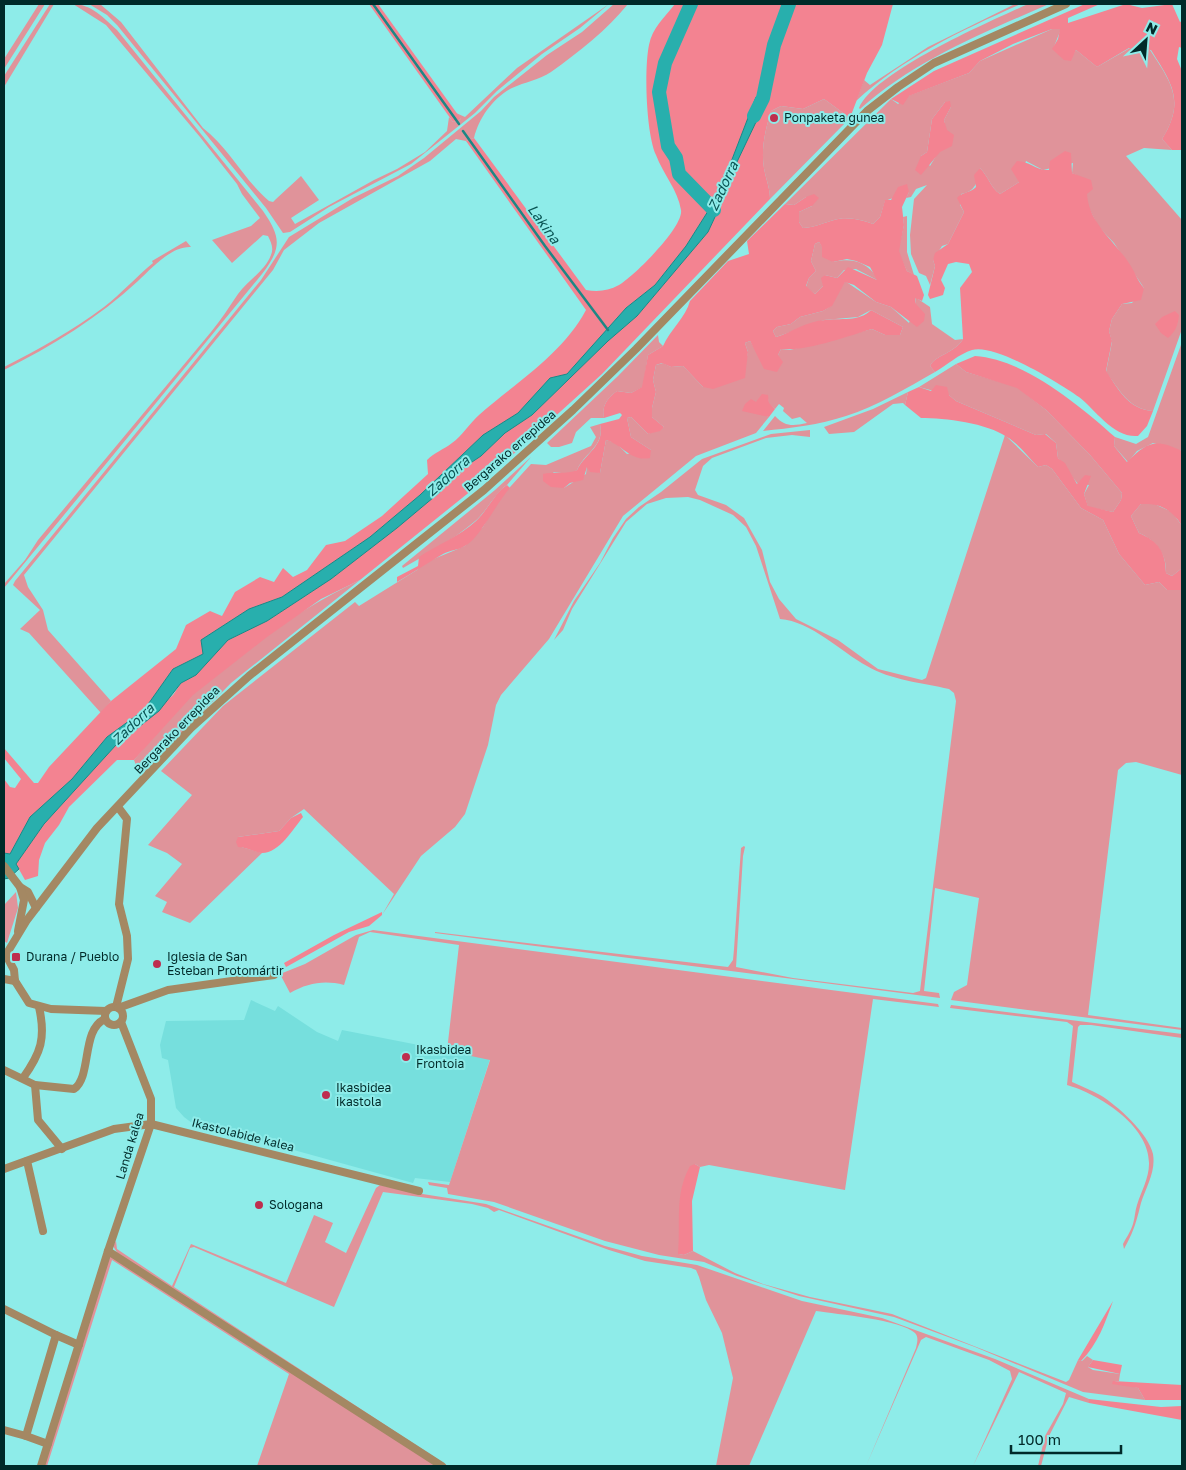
<svg xmlns="http://www.w3.org/2000/svg" width="1186" height="1470" font-family="'Golos Text',sans-serif">
  <style>
    .built { fill: #76dfdd }
    .green { fill: #e0939a; fill-rule: evenodd }
    .forest { fill: #f38391; fill-rule: evenodd }
    .water { fill: #28afad; stroke: #1c8785 }
    .lines { fill: none; stroke-linecap: round; stroke-linejoin: round }
    .stream { stroke: #1c8785; stroke-width: 2.5 }
    .river { stroke: #28afad; stroke-width: 14 }
    .minor { stroke: #a48863; stroke-width: 8 }
    .poi-dot { fill: #be2e4e; stroke: #8eece9; stroke-width: 2 }
    .labels { text-anchor: middle; stroke-width: 4; stroke-linejoin: round; paint-order: stroke }
    .poi-label { font-size: 12px; fill: #002a29; stroke: #8eece9; text-anchor: start }
    .street-label { font-size: 12px; fill: #002a29; stroke: #8eece9 }
    .water-label { font-size: 14px; font-style: italic; fill: #095453; stroke: #8eece9 }
  </style>
  <rect width="100%" height="100%" fill="#8eece9"/>
  <!-- built -->
  <polygon class="built" points="251,1000 275,1011 278,1006 317,1032 338,1041 342,1030 490,1059 450,1182 415,1178 413,1183 247,1137 230,1136 230,1133 220,1129 214,1132 200,1129 184,1117 176,1108 168,1060 162,1058 160,1045 166,1021 244,1020"/>
  <!-- green -->
  <g class="green">
    <polygon points="39,4 45,4 4,69 4,59"/>
    <polygon points="50,4 54,4 4,87 4,76"/>
    <path d="M 73,4 C 91,4 104,18 117,30 L 263,211 C 281,237 282,248 262,274 L 4,588 L 4,584 L 25,560 L 38,540 L 211,332 C 221,320 229,307 238,294 C 248,280 265,271 271,255 C 274,248 271,242 268,236 L 263,235 L 232,263 L 212,240 L 251,226 L 260,218 L 242,194 L 237,184 L 200,137 L 106,25 Z"/>
    <path d="M 89,4 L 100,4 L 121,22 L 203,128 C 229,148 244,180 269,201 L 273,202 L 276,199 L 301,176 L 319,200 L 291,218 L 295,224 L 374,180 L 397,169 L 425,152 L 447,131 L 449,117 L 453,122 L 461,119 L 456,113 L 465,117 L 517,68 L 609,4 L 580,28 L 542,54 L 497,91 L 475,113 L 411,164 L 329,207 L 290,232 L 283,233 L 266,208 L 117,25 L 107,15 Z"/>
    <path d="M 614,4 L 628,4 C 607,30 579,52 551,72 C 539,80 525,82 512,88 C 493,98 479,118 474,138 L 466,141 L 456,139 L 430,161 L 319,223 L 284,250 L 273,270 L 24,575 L 28,587 L 43,610 L 48,630 L 111,701 L 101,713 L 29,633 L 20,629 L 40,610 L 13,585 L 15,581 L 261,280 L 289,237 L 353,198 L 398,176 L 424,158 L 481,111 L 494,97 L 547,55 L 582,32 Z"/>
    <path d="M 1015,4 L 1021,4 C 963,30 904,57 856,101 L 864,80 L 870,85 L 928,47 Z"/>
    <path d="M 1028,4 L 1049,4 C 983,33 915,60 860,109 L 859,108 C 875,71 989,22 1028,4 Z"/>
    <path d="M 1052,29 L 1061,29 L 1053,49 L 1073,55 L 1076,50 L 1097,67 L 1130,48 L 1150,50 C 1171,82 1186,101 1162,139 L 1172,150 L 1144,148 L 1126,156 L 1182,220 L 1182,329 L 1153,411 C 1128,409 1120,390 1106,372 L 1112,342 L 1109,331 L 1112,319 L 1122,304 L 1132,303 L 1144,288 L 1114,243 L 1098,226 L 1088,206 L 1082,178 L 1072,173 L 1073,163 L 1043,170 L 1026,161 L 1019,182 L 1000,194 C 990,187 989,177 980,168 C 977,183 976,191 961,194 L 960,205 L 964,212 L 948,244 L 942,246 L 933,260 L 935,266 L 930,285 L 926,276 L 919,273 L 911,254 L 910,235 L 914,199 L 927,185 L 916,189 L 911,197 L 906,198 L 909,192 L 885,201 L 880,217 L 873,224 C 861,220 847,216 834,220 C 822,223 817,227 803,228 L 799,222 L 799,212 L 812,206 L 806,197 L 794,205 L 785,204 L 891,99 L 898,104 L 908,96 L 969,73 L 980,61 ZM 945,102 L 951,107 L 944,120 C 949,138 939,151 930,166 L 921,156 L 927,152 L 932,119 Z"/>
    <path d="M 824,99 L 850,118 L 770,199 C 770,189 767,182 765,173 C 760,152 765,131 771,111 L 781,106 L 803,109 Z"/>
    <polygon points="907,216 907,252 914,275 907,271 898,251 904,225 903,217"/>
    <path d="M 186,241 L 191,247 C 171,246 152,268 138,281 C 98,318 52,346 4,370 L 4,367 C 39,349 72,331 104,307 C 122,293 136,277 153,263 L 152,261 Z"/>
    <path d="M 819,242 L 833,262 C 852,257 866,262 877,277 L 877,280 L 856,269 L 844,270 L 837,278 L 825,275 L 823,286 L 815,294 L 806,287 L 809,278 L 816,271 L 811,261 L 815,244 Z"/>
    <path d="M 845,281 L 876,302 L 891,307 L 909,323 L 916,303 L 915,297 L 930,307 L 932,324 L 955,340 L 963,339 C 955,353 935,355 930,366 L 935,372 C 907,388 877,406 846,416 C 819,425 791,428 763,431 L 775,416 C 785,427 793,426 807,423 L 800,417 L 792,419 L 783,411 L 784,408 L 779,404 L 775,409 L 768,403 L 769,398 L 764,415 L 769,417 L 756,433 L 696,456 L 623,516 L 549,639 L 501,695 L 496,705 L 488,745 L 465,814 L 455,827 L 421,856 L 382,915 L 394,894 L 304,809 L 291,818 L 279,831 L 238,837 L 238,846 L 262,853 L 190,923 L 162,912 L 167,902 L 155,896 L 182,864 L 167,853 L 148,845 L 192,795 L 161,771 L 223,706 L 355,602 L 359,606 L 417,570 L 424,563 L 465,546 L 483,527 L 500,498 L 531,464 L 546,465 L 591,446 L 596,437 L 590,427 L 600,424 C 605,446 584,453 577,470 L 570,474 L 553,472 L 564,488 L 586,474 L 587,466 L 600,473 L 606,440 L 616,443 L 627,454 L 651,450 L 631,437 L 627,418 L 631,417 L 648,434 L 664,427 L 652,417 L 652,408 L 656,392 L 653,380 L 656,365 L 663,363 L 671,367 L 683,366 L 703,387 L 745,366 L 748,352 L 745,343 L 750,341 L 759,356 L 778,355 L 781,349 L 790,350 L 872,329 L 885,335 L 900,335 L 903,327 L 871,310 L 858,317 L 824,320 L 776,337 L 773,331 L 777,327 L 791,324 L 800,317 L 823,311 L 831,306 Z"/>
    <path d="M 658,335 L 659,342 L 663,346 L 648,355 L 643,387 L 631,393 L 617,391 C 608,397 601,406 604,418 L 591,418 L 576,432 L 572,443 L 559,447 L 551,447 L 547,443 L 618,376 Z"/>
    <polygon points="1182,342 1182,451 1153,443 1137,451 1128,462 1114,446 1115,437 1136,444 1148,437"/>
    <path d="M 956,364 L 966,372 L 1017,387 L 1046,410 L 1090,455 L 1122,493 L 1121,500 L 1113,512 L 1088,507 L 1084,494 L 1089,485 L 1078,484 C 1070,475 1067,465 1058,458 L 1056,443 L 1046,434 L 1036,435 L 956,401 L 949,395 L 919,387 Z"/>
    <polygon points="908,392 905,405 903,403 893,404 854,432 829,434 824,427 873,409"/>
    <path d="M 810,430 L 810,437 L 792,435 L 766,438 L 712,458 L 703,466 L 695,490 L 698,495 L 726,505 L 744,518 L 762,550 L 770,582 L 779,599 L 796,619 L 838,640 L 878,669 L 922,680 L 926,678 L 1005,435 L 1038,467 L 1046,465 L 1052,469 L 1081,508 L 1103,520 L 1119,554 L 1145,585 L 1159,582 L 1167,590 L 1182,590 L 1182,775 L 1136,762 L 1126,763 L 1118,770 L 1088,1015 L 1182,1028 L 1182,1030 L 951,1000 L 954,992 L 967,985 L 979,898 L 935,888 L 924,991 L 939,993 L 940,998 L 435,933 L 435,932 L 728,967 L 733,960 L 734,949 L 741,848 L 744,846 L 745,847 L 743,856 L 736,967 L 793,978 L 913,993 L 920,991 L 956,701 L 954,693 L 949,689 C 923,683 890,680 867,666 C 841,652 811,621 780,619 L 756,546 L 746,527 L 733,515 L 700,500 L 688,497 L 666,498 L 647,504 L 626,522 L 572,609 L 563,630 L 554,640 L 574,601 L 600,563 L 613,538 L 626,519 L 639,507 L 661,492 L 702,459 L 771,434 Z"/>
    <path d="M 531,457 L 507,485 C 496,491 486,513 474,522 C 453,540 427,554 403,568 L 402,566 L 495,490 Z"/>
    <path d="M 1152,503 L 1172,512 L 1182,526 L 1182,568 L 1172,576 L 1166,573 C 1167,554 1156,540 1139,533 L 1131,516 L 1141,504 Z"/>
    <path d="M 360,580 L 231,683 L 140,776 L 134,760 C 153,738 171,714 193,694 C 242,650 301,608 360,580 Z"/>
    <polygon points="16,892 18,908 7,943 4,941 4,905"/>
    <path d="M 373,930 L 938,1004 L 939,1007 L 873,999 L 845,1190 L 709,1165 L 700,1167 L 695,1164 L 679,1254 L 684,1255 L 693,1251 L 735,1273 L 763,1284 L 810,1297 L 892,1314 L 1066,1382 L 1069,1380 L 1078,1360 L 1082,1361 L 1087,1356 L 1093,1360 L 1088,1367 L 1093,1370 L 1120,1374 L 1119,1381 L 1113,1381 L 1138,1388 L 1145,1400 L 1083,1392 L 975,1347 L 894,1317 L 799,1296 L 737,1276 L 704,1262 L 659,1255 L 605,1241 L 494,1202 L 448,1194 L 447,1188 L 429,1185 L 428,1182 L 449,1185 L 490,1060 L 447,1051 L 459,945 L 370,932 L 359,937 L 344,985 C 324,980 308,983 290,993 L 280,974 L 305,964 L 356,935 Z"/>
    <path d="M 951,1005 L 1182,1034 L 1182,1038 L 1091,1025 L 1080,1025 L 1078,1027 L 1072,1082 C 1081,1086 1091,1090 1100,1095 C 1117,1105 1149,1134 1153,1154 C 1156,1172 1146,1187 1141,1203 C 1136,1223 1134,1231 1124,1249 L 1123,1244 C 1126,1238 1131,1231 1133,1224 C 1135,1217 1135,1211 1137,1205 C 1141,1192 1149,1178 1149,1164 C 1150,1126 1099,1094 1067,1085 L 1073,1026 L 1067,1022 L 950,1008 Z"/>
    <path d="M 380,1185 L 410,1192 L 486,1204 L 605,1246 L 642,1256 L 697,1265 L 802,1301 L 882,1318 L 995,1359 L 1089,1399 L 1089,1403 L 1069,1397 L 1049,1436 L 1041,1466 L 1038,1466 L 1045,1436 L 1063,1404 L 1066,1393 L 1019,1372 L 973,1466 L 1012,1379 L 1010,1371 L 989,1360 L 926,1337 L 921,1340 L 866,1466 L 916,1348 C 917,1343 919,1337 915,1333 C 902,1320 836,1314 816,1311 L 749,1466 L 716,1466 L 733,1378 L 722,1333 L 706,1300 L 699,1277 L 696,1270 L 691,1268 L 645,1261 L 609,1250 L 499,1210 L 494,1212 L 488,1208 L 472,1204 L 383,1192 L 334,1307 L 194,1247 L 190,1248 L 174,1287 L 448,1466 L 444,1466 L 118,1254 L 113,1246 L 116,1241 L 117,1249 L 172,1286 L 191,1244 L 286,1283 L 314,1215 L 333,1223 L 325,1242 L 346,1253 L 376,1188 Z"/>
    <polygon points="113,1256 437,1466 257,1466 289,1374 112,1260 47,1466 44,1466 108,1258"/>
  </g>
  <!-- forest -->
  <g class="forest">
    <polygon points="369,4 378,4 461,119 453,122"/>
    <path d="M 675,4 L 893,4 L 882,45 L 867,73 L 850,118 L 824,99 L 803,109 L 781,106 L 771,111 C 765,131 760,152 765,173 C 767,182 770,189 770,199 L 602,374 L 487,478 L 360,580 L 321,599 L 267,637 L 193,695 L 134,760 L 117,760 L 69,807 L 59,825 L 45,843 L 39,860 L 38,876 L 25,880 L 16,864 L 44,824 L 116,745 L 130,735 L 173,695 L 181,683 L 196,675 L 228,640 L 267,621 L 331,579 L 397,528 L 440,492 L 454,474 L 481,456 L 505,433 L 532,415 L 608,341 L 637,316 L 708,232 L 721,204 L 726,185 L 766,101 L 756,97 L 731,162 L 710,208 L 686,246 L 655,285 L 626,308 L 567,374 L 550,378 L 518,413 L 483,435 L 420,495 L 370,537 L 282,597 L 249,609 L 201,640 L 203,654 L 173,669 L 144,710 L 107,737 L 72,779 L 30,817 L 10,854 L 4,853 L 4,779 L 10,787 L 15,788 L 21,779 L 4,758 L 4,748 L 34,783 L 38,783 L 49,767 L 111,701 L 176,649 L 186,625 L 210,611 L 222,616 L 235,592 L 260,577 L 274,582 L 283,568 L 293,577 L 307,570 L 326,545 L 345,541 L 382,516 L 428,474 L 427,460 C 435,452 443,450 452,443 C 462,436 469,424 479,415 C 515,383 562,355 586,310 L 466,141 L 474,138 L 586,290 C 598,292 608,291 619,285 C 633,277 684,227 681,210 C 678,190 663,174 656,155 C 646,133 644,69 649,45 C 652,28 665,17 675,4 Z"/>
    <path d="M 1085,4 L 1100,4 L 1068,18 L 1068,23 L 1126,4 L 1142,8 L 1172,4 L 1180,22 L 1182,21 L 1182,48 L 1179,47 L 1177,59 L 1182,71 L 1182,150 L 1172,150 L 1162,139 C 1186,101 1171,82 1151,50 L 1129,48 L 1097,67 L 1076,50 L 1071,61 L 1064,60 L 1052,49 L 1058,39 L 1060,29 L 1052,29 L 1013,44 L 980,61 L 969,73 L 909,96 L 903,105 L 891,99 L 934,71 Z"/>
    <polygon points="950,101 951,107 944,120 947,130 954,135 952,146 940,152 921,175 915,170 921,156 927,152 932,119 945,102"/>
    <path d="M 1065,151 L 1071,153 L 1072,173 L 1091,180 L 1093,189 L 1087,194 C 1089,225 1117,242 1132,268 C 1136,275 1138,281 1144,288 L 1141,300 L 1122,304 L 1112,319 L 1109,331 L 1112,341 L 1106,371 C 1119,390 1128,409 1153,411 L 1147,426 L 1138,436 C 1113,438 1096,410 1079,397 C 1059,383 995,343 972,350 C 959,354 947,365 935,372 L 930,366 C 935,355 955,353 963,339 L 960,288 L 972,272 L 969,264 L 956,262 L 948,264 L 941,280 L 945,288 L 943,295 L 930,299 L 928,295 L 935,266 L 933,260 L 935,253 L 948,244 L 964,212 L 957,198 C 962,192 970,193 976,187 L 974,175 L 980,168 C 989,177 990,187 1000,194 L 1019,182 L 1011,169 L 1017,161 C 1029,161 1037,171 1049,170 L 1050,161 Z"/>
    <path d="M 907,184 L 909,192 L 902,207 L 904,225 L 899,251 L 907,271 L 917,276 L 924,295 L 922,301 L 915,298 L 916,304 L 925,314 L 924,321 L 917,327 L 891,307 L 876,302 L 854,285 L 845,282 L 832,306 L 823,311 L 800,317 L 791,324 L 777,327 L 773,331 L 776,337 C 792,332 807,321 825,320 C 839,318 860,322 871,310 L 903,327 L 900,335 L 885,335 L 872,329 C 848,336 805,352 781,349 L 778,355 L 783,362 L 777,372 L 764,369 L 750,341 L 745,343 L 748,352 L 745,378 L 713,389 L 703,387 L 683,366 L 671,367 L 662,363 L 656,365 L 653,380 L 656,392 L 652,408 L 652,417 L 664,427 L 660,431 L 648,434 L 631,417 L 627,418 L 631,437 L 651,450 L 650,458 C 631,462 623,445 606,440 L 600,473 L 590,472 L 587,467 L 583,480 L 570,483 L 564,488 L 551,487 L 543,481 L 543,474 C 555,471 566,475 577,470 C 585,453 605,446 600,424 L 619,419 L 622,415 L 620,413 L 604,418 C 601,406 608,397 617,391 L 631,393 L 642,387 L 648,355 L 663,346 C 670,330 686,317 690,301 L 728,261 L 749,254 L 747,241 L 785,204 L 794,205 L 806,197 L 814,194 L 819,198 L 812,206 L 799,212 L 799,222 L 803,228 C 817,227 822,223 834,220 C 847,216 861,220 873,224 L 880,217 L 885,200 L 891,200 L 898,187 ZM 819,242 L 822,247 L 822,257 L 833,262 L 847,259 L 856,261 L 870,267 L 877,280 L 848,267 L 837,278 L 825,275 L 821,278 L 823,286 L 815,294 L 806,286 L 809,278 L 816,271 L 811,261 L 815,244 Z"/>
    <path d="M 1175,311 L 1179,315 C 1178,325 1176,331 1168,338 L 1161,333 L 1155,324 L 1162,317 Z"/>
    <path d="M 975,356 C 1024,359 1079,405 1115,437 L 1114,446 L 1127,462 C 1147,442 1155,438 1182,451 L 1182,526 C 1172,510 1161,503 1141,504 L 1131,516 L 1139,533 C 1158,541 1166,552 1166,573 L 1172,576 L 1182,568 L 1182,590 L 1167,590 L 1159,582 L 1145,585 L 1119,554 L 1103,520 L 1081,508 L 1052,469 L 1046,465 L 1038,467 C 1028,457 1019,444 1007,437 C 987,423 945,418 921,418 L 905,405 L 908,392 L 919,387 L 931,391 L 936,385 L 947,387 L 949,395 L 956,401 L 1036,435 L 1045,434 L 1056,443 L 1058,458 L 1065,463 L 1077,484 L 1085,475 L 1091,476 L 1084,494 L 1088,506 L 1113,512 L 1121,500 L 1122,493 L 1090,455 L 1046,410 L 1017,388 L 966,372 L 956,364 Z"/>
    <polygon points="762,394 768,395 769,403 775,409 769,417 742,411 745,404 751,399 756,402"/>
    <path d="M 507,485 L 510,488 C 496,503 481,537 465,546 C 459,550 450,550 443,554 C 427,563 413,573 397,582 L 397,577 L 418,566 L 419,557 C 437,545 460,536 476,521 C 486,512 497,490 507,485 Z"/>
    <path d="M 301,813 L 303,817 C 293,829 279,854 261,853 C 254,852 246,847 238,847 L 236,842 L 238,837 L 279,831 L 291,818 Z"/>
    <polygon points="382,912 382,915 369,926 349,932 288,966 286,967 284,963 334,935"/>
    <path d="M 695,1164 L 700,1167 L 692,1201 L 693,1251 L 684,1255 L 678,1254 C 681,1222 674,1195 690,1166 Z"/>
    <path d="M 1113,1301 C 1105,1323 1098,1344 1081,1361 L 1078,1360 Z"/>
    <polygon points="1093,1360 1122,1365 1120,1374 1088,1367"/>
    <polygon points="1113,1381 1182,1385 1182,1400 1145,1400 1138,1388 1112,1384"/>
    <polygon points="1089,1399 1161,1407 1182,1406 1182,1420 1089,1403"/>
  </g>
  <!-- water -->
  <polygon class="water" points="756,97 766,101 726,185 721,204 708,232 637,316 608,341 532,415 505,433 481,456 454,474 440,492 397,528 331,579 267,621 228,640 196,675 181,683 159,711 116,745 44,824 16,864 19,869 9,878 4,879 4,853 10,854 30,817 72,779 107,737 144,710 173,669 203,654 201,640 249,609 282,597 370,537 420,495 483,435 518,413 550,378 567,374 626,308 655,285 686,246 710,208 731,162"/>
  <g class="lines">
    <!-- stream -->
    <g class="stream">
      <polyline points="373,4 459,124"/>
      <polyline points="463,131 545,246 608,330"/>
    </g>
    <!-- river -->
    <g class="river">
      <polyline points="691,4 665,63 659,92 668,146 676,158 679,174 714,210"/>
      <polyline points="754,116 763,98 774,45 789,4"/>
    </g>
    <!-- minor -->
    <g class="minor">
      <polyline points="4,866 20,887 28,892 36,908"/>
      <polyline points="18,931 24,900 20,887"/>
      <polyline points="6,955 14,970 15,981 29,1003 51,1009 106,1011"/>
      <polyline points="4,958 27,920 97,828 191,728 249,676 484,490 573,410 636,349 867,111 898,87 934,63 1066,4"/>
      <polyline points="4,979 15,981"/>
      <circle cx="114" cy="1016" r="9"/>
      <polyline points="116,1007 128,959 127,936 119,904 127,819 118,807"/>
      <polyline points="118,1008 168,990 274,975"/>
      <path d="M 4,1070 L 35,1085 L 74,1089 C 92,1077 81,1029 105,1019"/>
      <path d="M 23,1078 C 41,1053 46,1038 39,1007"/>
      <polyline points="35,1085 38,1120 62,1149"/>
      <polyline points="27,1161 43,1231"/>
      <polyline points="4,1169 114,1129 151,1124 419,1191"/>
      <polyline points="108,1251 442,1466"/>
      <polyline points="4,1309 56,1335 26,1436 4,1430"/>
      <polyline points="56,1335 79,1345"/>
      <polyline points="26,1436 48,1444"/>
      <polyline points="41,1466 108,1251 151,1124 151,1099 121,1022"/>
    </g>
  </g>
  <!-- markers -->
  <g class="poi-dot">
    <circle cx="774" cy="118" r="5"/>
    <rect x="11" y="952" width="10" height="10" rx="2.5"/>
    <circle cx="157" cy="964" r="5"/>
    <circle cx="406" cy="1057" r="5"/>
    <circle cx="326" cy="1095" r="5"/>
    <circle cx="259" cy="1205" r="5"/>
  </g>
  <g class="labels">
    <!-- poi labels -->
    <g class="poi-label">
      <text x="784" y="122">Ponpaketa gunea</text>
      <text x="26" y="961">Durana / Pueblo</text>
      <text x="167" y="961">Iglesia de San<tspan x="167" dy="14">Esteban Protomártir</tspan></text>
      <text x="416" y="1054">Ikasbidea<tspan x="416" dy="14">Frontoia</tspan></text>
      <text x="336" y="1092">Ikasbidea<tspan x="336" dy="14">ikastola</tspan></text>
      <text x="269" y="1209">Sologana</text>
    </g>
    <!-- street labels -->
    <g class="street-label">
      <text transform="translate(510 451) rotate(-41)" y="4">Bergarako errepidea</text>
      <text transform="translate(177 730) rotate(-46)" y="4">Bergarako errepidea</text>
      <text transform="translate(243 1135) rotate(14)" y="4">Ikastolabide kalea</text>
      <text transform="translate(130 1146) rotate(-73)" y="4">Landa kalea</text>
    </g>
    <!-- water labels -->
    <g class="water-label">
      <text transform="translate(723 186) rotate(-65)" y="5">Zadorra</text>
      <text transform="translate(544 224) rotate(54)" y="5">Lakina</text>
      <text transform="translate(448 476) rotate(-42)" y="5">Zadorra</text>
      <text transform="translate(133 724) rotate(-44)" y="5">Zadorra</text>
    </g>
  </g>
  <!-- border -->
  <rect width="1186" height="1470" fill="none" stroke="#002a29" stroke-width="10"/>
  <!-- north arrow -->
  <g transform="translate(1146 40) rotate(26)" stroke="#8eece9" stroke-width="4" paint-order="stroke">
  <path d="M0-4L9 19L0 12L-9 19Z" fill="#002a29"/>
  <text y="-8" font-size="14" font-weight="bold" text-anchor="middle" fill="#002a29">N</text>
  </g>
  <!-- scale -->
  <path d="M1011 1445v8h110v-8" fill="none" stroke="#002a29" stroke-width="2.5"/>
  <text x="1018" y="1445" font-size="15" fill="#002a29" stroke="#8eece9" stroke-width="4" paint-order="stroke">100 m</text>
</svg>
